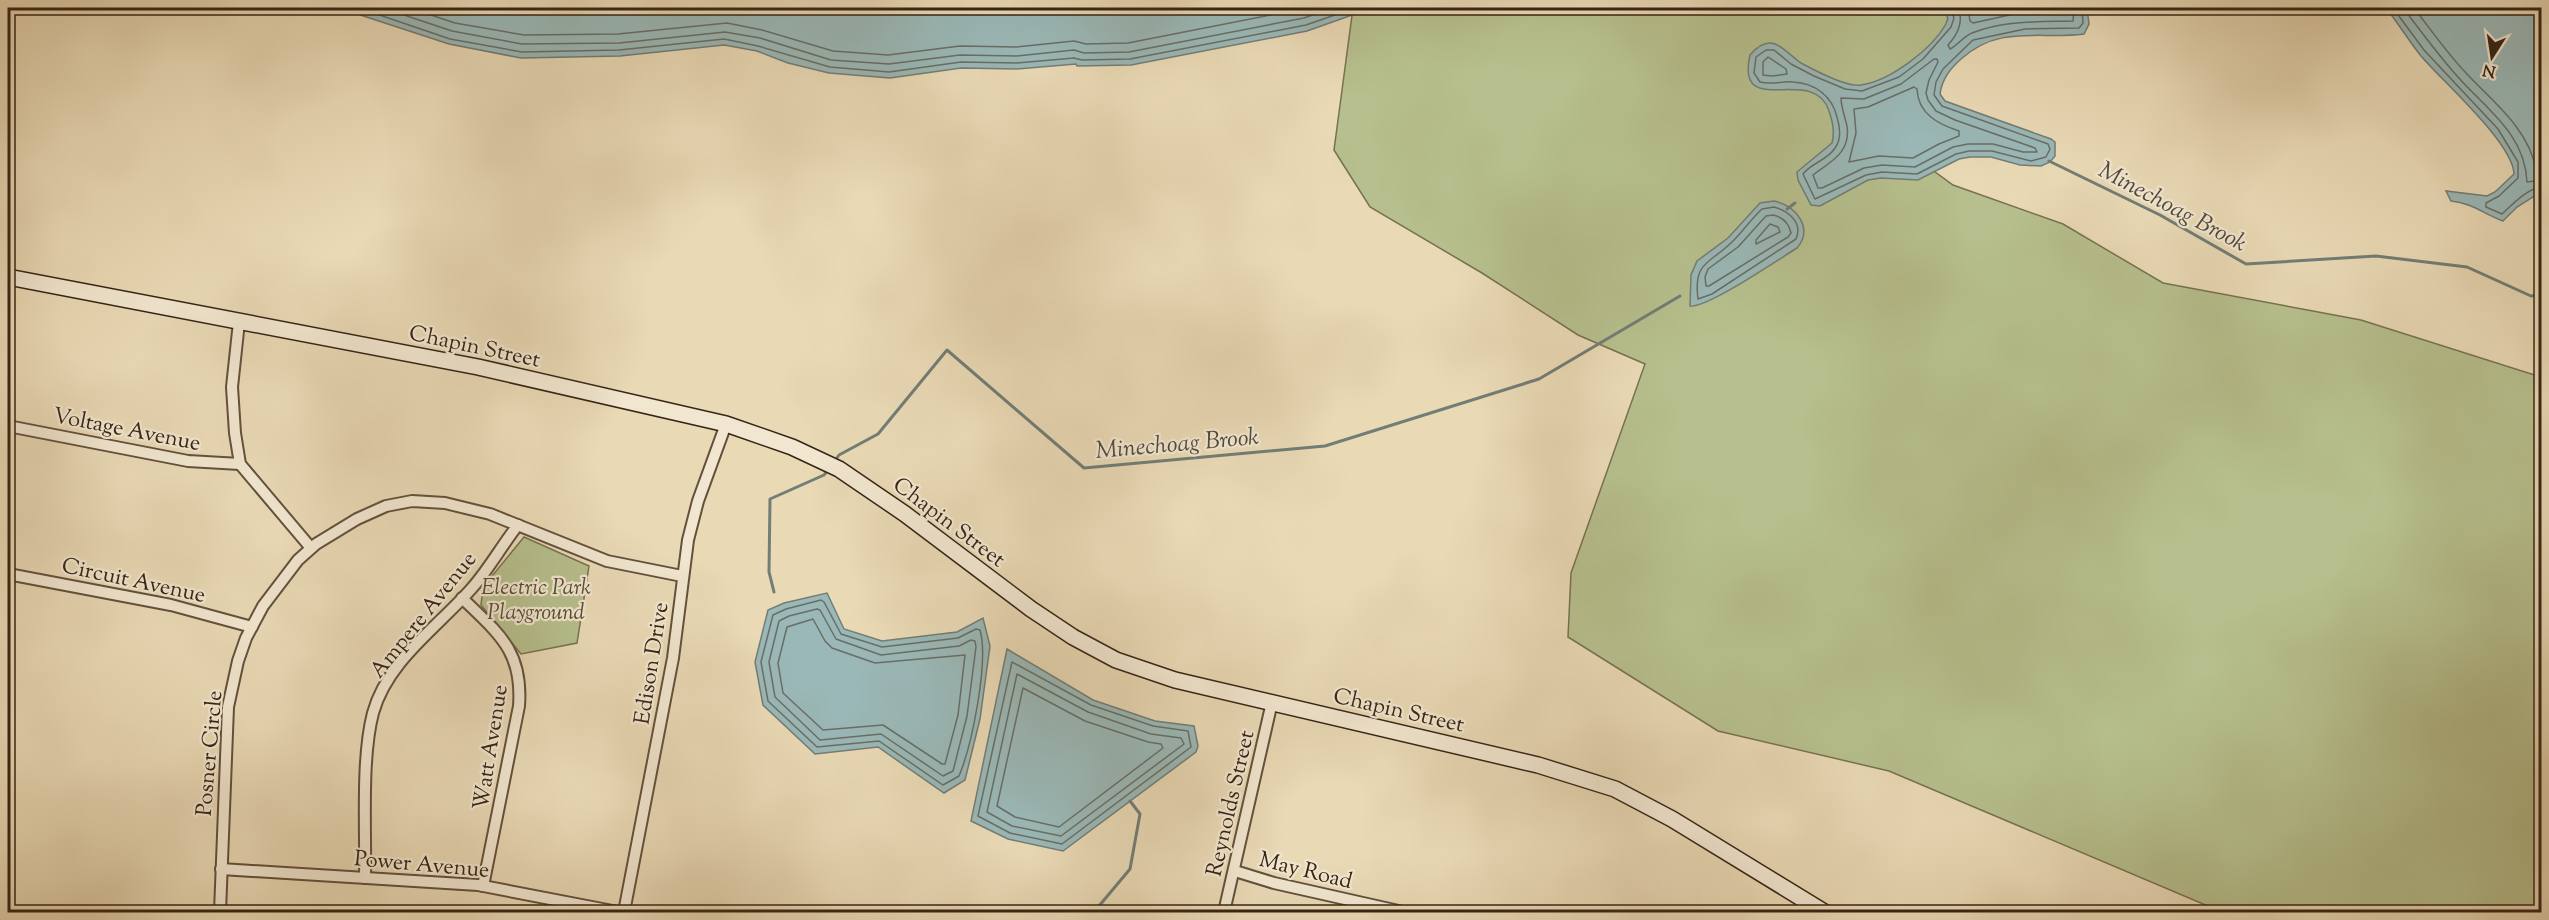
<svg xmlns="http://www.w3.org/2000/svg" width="2549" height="920" font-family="'Sorts Mill Goudy',serif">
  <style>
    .green { fill: #b6bf8d; stroke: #767251; stroke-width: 1.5 }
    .water { fill: #9ab8b7; stroke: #727d76; stroke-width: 1.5 }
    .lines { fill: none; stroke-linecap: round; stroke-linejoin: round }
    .shore { stroke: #686e66; stroke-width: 1.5 }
    .stream { stroke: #727d76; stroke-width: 3 }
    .street-casing { stroke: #63513d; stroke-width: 14 }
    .secondary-casing { stroke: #362415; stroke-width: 18 }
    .street { stroke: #f1e6cf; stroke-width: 10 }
    .secondary { stroke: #f1e6cf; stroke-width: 15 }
    .labels { text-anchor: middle; stroke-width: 4.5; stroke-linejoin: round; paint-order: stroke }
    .street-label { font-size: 22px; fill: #362415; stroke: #f1e6cf }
    .park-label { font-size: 22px; font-style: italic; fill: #564b33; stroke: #f1e6cf }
    .water-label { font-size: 24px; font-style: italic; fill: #4f493e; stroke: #f1e6cf }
  </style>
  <rect width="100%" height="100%" fill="#e9d9b5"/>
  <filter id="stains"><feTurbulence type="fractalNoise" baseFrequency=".00333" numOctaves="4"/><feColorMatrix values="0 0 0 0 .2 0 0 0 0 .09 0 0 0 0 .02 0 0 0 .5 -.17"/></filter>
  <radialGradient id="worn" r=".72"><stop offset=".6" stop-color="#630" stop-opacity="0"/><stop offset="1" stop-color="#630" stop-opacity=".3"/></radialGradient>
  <!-- green -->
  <g class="green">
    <polygon points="1353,8 1998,8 1957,36 1897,144 1953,185 2063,224 2163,283 2361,320 2541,377 2541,912 2222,912 1889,771 1718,731 1568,637 1571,573 1645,364 1578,335 1482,273 1370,207 1334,150"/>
    <polygon points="524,537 589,566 577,643 521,654 481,605 483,587"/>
  </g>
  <!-- water -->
  <g class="water">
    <polygon points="339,8 1372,8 1307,31 1131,65 1077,66 1076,64 1017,69 961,68 890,78 829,73 788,63 757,51 724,45 620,56 521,58 449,44"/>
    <path d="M 1942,8 L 2087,8 L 2089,24 L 2084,34 C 2039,40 2000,24 1961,59 C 1950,69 1942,79 1940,94 L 1945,101 L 2051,139 L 2055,142 L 2055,156 L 2050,162 L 2041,166 L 2020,165 L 1991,157 L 1970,157 L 1959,159 L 1918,180 L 1881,178 L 1868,180 L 1820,206 L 1811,205 L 1798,180 L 1797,172 L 1832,143 C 1835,132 1833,122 1829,111 C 1814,63 1735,121 1750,55 C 1755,49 1762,43 1770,43 C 1780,43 1792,57 1801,63 C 1814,70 1848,88 1861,85 C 1890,81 1932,49 1946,24 L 1948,18 Z"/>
    <path d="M 2386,8 L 2539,8 L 2541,10 L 2541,194 L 2539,193 L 2517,207 L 2503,221 C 2484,214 2472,203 2451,201 L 2446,191 L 2487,196 L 2495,192 L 2514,174 C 2513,143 2443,82 2421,56 C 2409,41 2398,23 2386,8 Z"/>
    <path d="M 1774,201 C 1796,206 1814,228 1797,248 C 1779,259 1706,309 1690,306 L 1691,275 L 1697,261 L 1728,238 L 1760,203 Z"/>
    <polygon points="827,593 844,629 882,641 957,632 983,618 990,646 980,719 965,780 944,793 878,747 815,754 763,705 755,662 768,610 784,603"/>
    <polygon points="1007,649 1093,700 1155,721 1194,726 1198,746 1196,752 1063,851 1008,839 971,821"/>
  </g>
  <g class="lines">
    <!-- shore -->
    <g class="shore">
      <polyline points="359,8 450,39 522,52 619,50 724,39 758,46 830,67 889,72 961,62 1017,63 1074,58 1082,60 1130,59 1306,25 1355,8"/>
      <polyline points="383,8 452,31 522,44 619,43 725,32 760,38 831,60 889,64 960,55 1017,56 1074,50 1084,53 1129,52 1304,18 1332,8"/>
      <polyline points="410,8 455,23 524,35 618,34 727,23 762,30 833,51 888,55 960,46 1016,47 1074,41 1086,44 1128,43 1306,8"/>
      <path d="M 1950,8 L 1954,18 L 1951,27 L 1923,59 L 1899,77 L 1862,91 L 1845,89 L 1814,76 L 1791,64 L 1774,50 L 1766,50 L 1756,57 L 1754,73 L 1760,82 C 1772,85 1782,81 1793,82 C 1815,83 1832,96 1837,117 C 1840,127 1842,139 1835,148 C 1828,160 1811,163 1803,174 L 1815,199 L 1866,175 L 1882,172 L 1917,174 L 1956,154 L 1969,151 L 1992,151 L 2031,161 L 2046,157 L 2050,149 L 2048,144 L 1942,106 L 1934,95 L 1936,82 L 1943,69 L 1973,40 L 2025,29 L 2079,28 L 2083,23 L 2082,8"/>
      <path d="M 1959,8 C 1963,23 1958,34 1948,45 L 1950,49 C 1958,45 1964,36 1972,33 C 2005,20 2039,22 2073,21 L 2074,8"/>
      <polyline points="1968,8 1970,21 1973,23 2023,12 2063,12 2065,8"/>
      <path d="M 2393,8 L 2424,50 L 2498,129 L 2518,162 L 2518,178 L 2499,196 L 2486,203 L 2486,207 L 2502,214 C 2513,204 2526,189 2542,187"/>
      <path d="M 2403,8 C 2421,31 2438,55 2458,77 C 2487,110 2525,134 2527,182 L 2542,180"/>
      <path d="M 2414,8 C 2431,30 2447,53 2466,73 C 2493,102 2528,128 2536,169 L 2542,171"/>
      <polygon points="1768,57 1786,69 1787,74 1772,76 1763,75 1763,62"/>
      <path d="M 1934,59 L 1937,59 L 1938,62 L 1929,80 L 1926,93 L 1928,100 L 1936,111 L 1955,120 L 2035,148 L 2037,152 L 2023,152 L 1993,144 L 1968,144 L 1953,147 L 1915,167 L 1882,165 L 1864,168 L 1822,188 L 1818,188 L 1813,175 C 1830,162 1851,153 1847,126 C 1845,117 1841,107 1841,98 L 1864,99 L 1901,84 Z"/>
      <path d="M 1914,87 L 1917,89 C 1918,114 1938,124 1959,131 L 1959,136 L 1939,144 L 1913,158 L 1879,156 L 1849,162 L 1856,133 L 1854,109 L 1868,107 Z"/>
      <path d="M 1774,207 C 1789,211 1803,223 1796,239 L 1712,294 L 1698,299 C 1693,260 1711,264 1734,240 C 1744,230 1752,218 1762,209 Z"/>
      <path d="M 1773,215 C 1782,217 1789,223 1791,233 L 1788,237 L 1709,286 L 1706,286 L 1705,277 L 1708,269 L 1738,247 L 1766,216 Z"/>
      <polygon points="1770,224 1778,227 1780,232 1756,244 1756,240"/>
      <path d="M 821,600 L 824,602 L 841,634 L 882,647 L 958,638 L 976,629 L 980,630 C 989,661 972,745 959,776 L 943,785 L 879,741 L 817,747 L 768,701 L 761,662 L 773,615 L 786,609 Z"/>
      <polygon points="817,609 820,610 836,639 881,655 959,646 971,640 975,641 976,647 967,716 953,771 943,776 881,734 820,740 775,697 769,662 779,621 789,616"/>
      <polygon points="813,619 825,641 832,648 875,663 965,655 958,715 945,764 942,764 883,725 823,730 783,693 778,663 787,627"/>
      <polygon points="1012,662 1091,705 1153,726 1188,731 1191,747 1062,844 1010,833 978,816"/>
      <polygon points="1017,674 1088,712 1151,734 1181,738 1184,744 1061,836 1012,826 987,812"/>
      <polygon points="1023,688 1085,721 1148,742 1161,744 1163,748 1059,827 1015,817 997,806"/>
    </g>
    <!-- stream -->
    <g class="stream">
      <polyline points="2049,161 2160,215 2246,264 2376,256 2467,267 2531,296 2542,294"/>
      <polyline points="1787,209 1795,203"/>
      <polyline points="834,462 839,455 878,434 947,350 1084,468 1325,446 1539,379 1680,296"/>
      <polyline points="774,592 769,572 770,499 824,475 828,470"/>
      <polyline points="1098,912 1099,906 1130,869 1140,814 1130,801"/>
    </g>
    <!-- street casing -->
    <g class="street-casing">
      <g id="street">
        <polyline points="239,322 232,387 235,433 240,464 311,548"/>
        <polyline points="8,426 188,461 240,464"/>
        <polyline points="8,574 171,605 252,627"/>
        <path d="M 462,598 C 499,634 523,651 519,706 L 483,886"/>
        <polyline points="221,869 478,885 618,912"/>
        <polyline points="1235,871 1274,883 1403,912"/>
        <path d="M 365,878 C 366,830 361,759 373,713 C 387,661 438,627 472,588 C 489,569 502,545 518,525"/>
        <polyline points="220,912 228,707 238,661 246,638 263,606 298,560 316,544 357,519 386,506 412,501 445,503 490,514 607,561 682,576"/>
        <polyline points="624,912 673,658 688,540 698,501 726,424"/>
        <polyline points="1224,912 1272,702"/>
      </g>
    </g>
    <!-- secondary casing -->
    <g class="secondary-casing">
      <polyline id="secondary" points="8,277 478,367 726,424 792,447 839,469 905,514 1031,609 1073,637 1116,660 1175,680 1538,765 1615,789 1672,819 1824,912"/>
    </g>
    <!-- street -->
    <use href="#street" class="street"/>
    <!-- secondary -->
    <use href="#secondary" class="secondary"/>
  </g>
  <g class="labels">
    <!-- street labels -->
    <g class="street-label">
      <text transform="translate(475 345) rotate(12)" y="8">Chapin Street</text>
      <text transform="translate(127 428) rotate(11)" y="8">Voltage Avenue</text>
      <text transform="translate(950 521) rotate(37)" y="8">Chapin Street</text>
      <text transform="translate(134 579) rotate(12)" y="8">Circuit Avenue</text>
      <text transform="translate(422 614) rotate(-51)" y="8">Ampere Avenue</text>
      <text transform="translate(650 663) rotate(-81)" y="8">Edison Drive</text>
      <text transform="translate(1399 709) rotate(13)" y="8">Chapin Street</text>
      <text transform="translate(489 747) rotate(-81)" y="8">Watt Avenue</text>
      <text transform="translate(208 753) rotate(-85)" y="8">Posner Circle</text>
      <text transform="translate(1229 803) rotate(-77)" y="8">Reynolds Street</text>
      <text transform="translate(422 863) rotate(5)" y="8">Power Avenue</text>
      <text transform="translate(1306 869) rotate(14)" y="8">May Road</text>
    </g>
    <!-- park labels -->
    <g class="park-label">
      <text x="536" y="594">Electric Park<tspan x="536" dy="25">Playground</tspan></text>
    </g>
    <!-- water labels -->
    <g class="water-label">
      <text transform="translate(2173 206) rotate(28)" y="8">Minechoag Brook</text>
      <text transform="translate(1177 443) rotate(-5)" y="8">Minechoag Brook</text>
    </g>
  </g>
  <!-- margin -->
  <rect width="2549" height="920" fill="none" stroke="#e9d9b5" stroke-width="30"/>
  <rect x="9" y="9" width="2531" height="902" fill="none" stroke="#362415" stroke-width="3"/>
  <rect x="15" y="15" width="2519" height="890" fill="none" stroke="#362415" stroke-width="1.5"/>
  <!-- north arrow -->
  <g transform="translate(2492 57) rotate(192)" stroke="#f1e6cf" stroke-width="4.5" paint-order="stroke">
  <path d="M0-4.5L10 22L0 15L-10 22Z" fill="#362415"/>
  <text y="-9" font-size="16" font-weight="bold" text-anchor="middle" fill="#362415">N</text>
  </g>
  <rect width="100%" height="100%" filter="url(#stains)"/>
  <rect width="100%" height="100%" fill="url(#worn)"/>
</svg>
